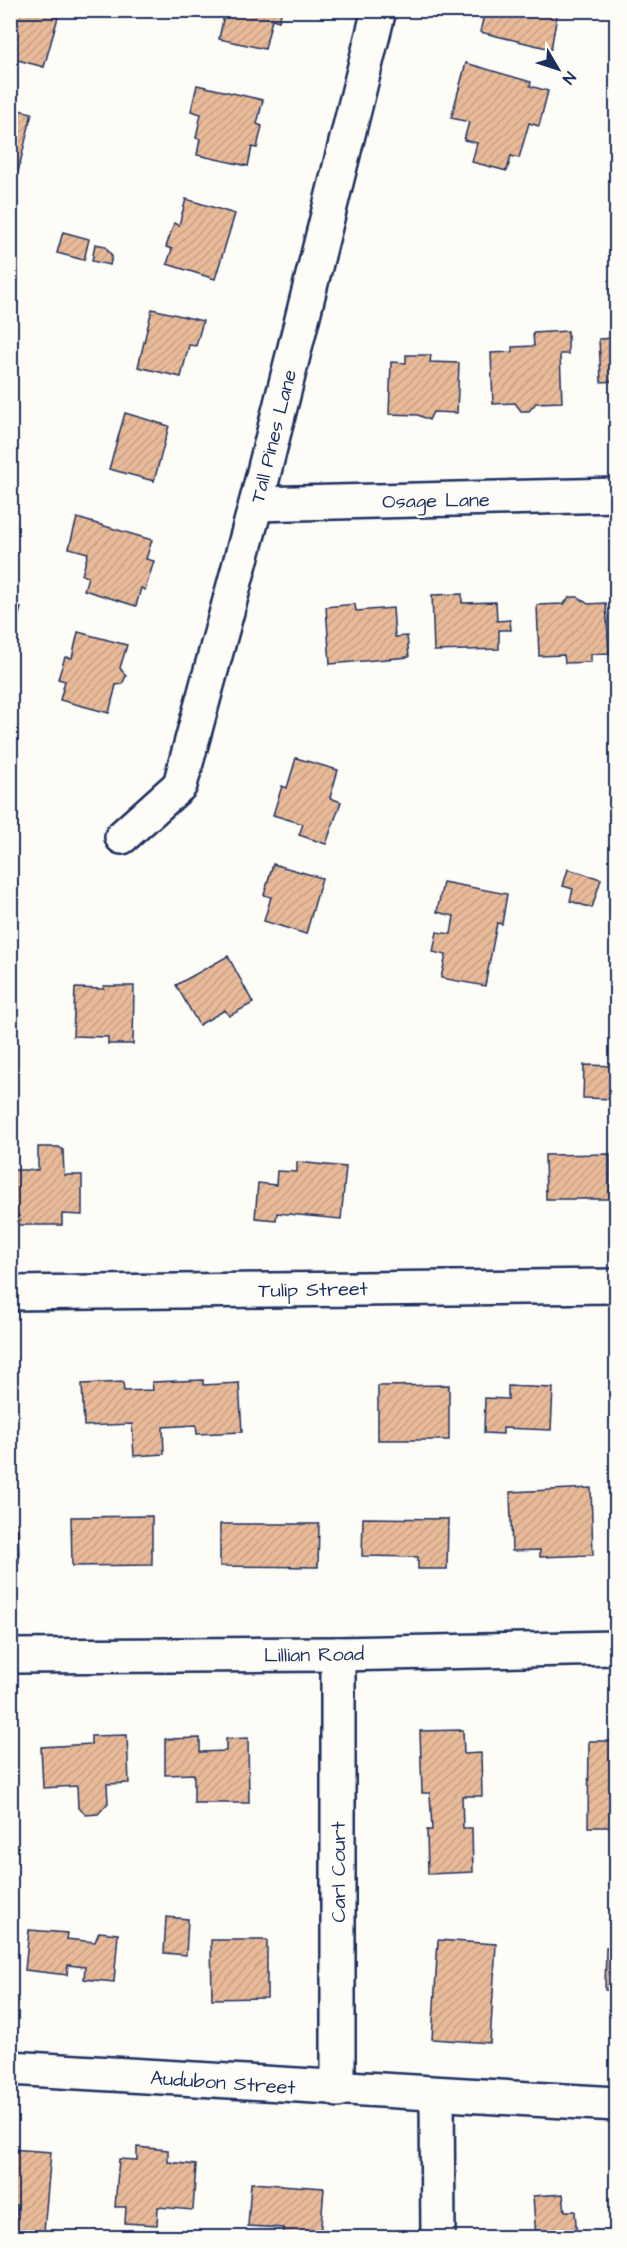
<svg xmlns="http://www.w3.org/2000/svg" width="627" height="2248" font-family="'Architects Daughter',sans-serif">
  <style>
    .building { fill: url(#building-hatch); stroke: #1b2f5e; stroke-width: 1.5 }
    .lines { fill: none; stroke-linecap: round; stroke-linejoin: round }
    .minor-casing { stroke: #1b2f5e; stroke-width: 38 }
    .minor { stroke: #fdfcf7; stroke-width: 33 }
    .labels { text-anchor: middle; stroke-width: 5; stroke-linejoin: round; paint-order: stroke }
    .street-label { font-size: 20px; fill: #1b2f5e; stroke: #fdfcf7 }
  </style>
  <defs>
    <pattern id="building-hatch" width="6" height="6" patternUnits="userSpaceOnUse" patternTransform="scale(1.5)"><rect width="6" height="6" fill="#e8ba98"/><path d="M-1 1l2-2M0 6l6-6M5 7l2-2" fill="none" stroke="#c6a085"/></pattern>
  </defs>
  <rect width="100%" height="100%" fill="#fdfcf7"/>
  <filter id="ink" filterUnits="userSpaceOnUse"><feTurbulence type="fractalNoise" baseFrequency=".0167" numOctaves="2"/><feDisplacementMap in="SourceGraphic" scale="12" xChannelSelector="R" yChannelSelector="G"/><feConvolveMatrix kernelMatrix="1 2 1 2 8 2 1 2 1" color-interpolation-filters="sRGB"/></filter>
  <g filter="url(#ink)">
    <!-- building -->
    <g class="building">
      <polygon points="10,10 60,10 44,67 10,58"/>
      <polygon points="225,10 282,10 279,21 272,19 265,49 219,39"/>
      <polygon points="485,10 558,10 551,49 480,32"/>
      <polygon points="466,63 531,82 530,86 548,91 539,126 529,123 519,158 511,156 507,171 472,162 477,143 464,140 469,122 451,118"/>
      <polygon points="197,85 263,100 257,124 262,126 257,148 252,147 248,166 197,155 200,139 196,138 201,114 191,111"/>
      <polygon points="10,108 32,113 13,193 10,192"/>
      <polygon points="186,199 235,214 215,279 167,264 172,249 166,247 174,223 179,225"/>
      <polygon points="63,232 89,239 84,260 57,253"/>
      <polygon points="95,244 105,246 112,256 110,265 92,261"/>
      <polygon points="152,309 203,321 196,346 189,345 181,377 138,367"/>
      <polygon points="613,319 616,319 616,381 601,382 599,339 614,338"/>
      <polygon points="568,331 568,354 560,354 562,402 536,403 529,411 521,411 515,403 493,404 491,353 512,352 512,347 534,346 533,333"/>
      <polygon points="406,355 431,355 430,362 459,363 457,413 433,412 429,420 418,415 389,414 391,362 406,363"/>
      <polygon points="125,413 169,426 154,481 109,469"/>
      <polygon points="77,518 152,540 146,559 154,561 145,590 141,588 136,606 84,590 88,577 82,575 88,553 69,548"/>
      <polygon points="462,594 462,603 496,602 497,621 510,620 511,630 499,630 499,649 434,651 432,595"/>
      <polygon points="569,597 578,597 588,604 606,603 609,653 591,654 591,662 565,663 564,655 539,656 537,605 564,604"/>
      <polygon points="10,604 21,608 15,628 10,627"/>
      <polygon points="355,604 356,611 393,608 395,637 407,636 409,657 330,664 326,607"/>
      <polygon points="78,632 127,645 120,668 126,676 122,684 116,685 109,713 60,700 65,681 58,679 65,657 72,658"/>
      <polygon points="296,758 338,770 330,798 341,802 326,844 299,835 303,824 273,815 282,786 287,788"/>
      <polygon points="273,864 322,878 306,934 264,921 271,897 264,895"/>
      <polygon points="568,869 601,879 592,908 570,901 573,889 563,886"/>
      <polygon points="443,882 507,894 502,924 497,923 485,986 441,978 446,955 433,952 437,932 451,934 454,916 437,912"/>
      <polygon points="228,956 253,1003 229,1016 225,1010 199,1025 176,985"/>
      <polygon points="104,986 134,986 133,1044 108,1044 108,1037 73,1036 75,988 104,989"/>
      <polygon points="584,1065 616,1066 616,1099 583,1098"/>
      <polygon points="38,1147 59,1147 63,1150 64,1175 82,1175 82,1215 62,1214 62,1225 19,1225 19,1216 10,1216 10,1170 38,1170"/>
      <polygon points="610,1154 610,1199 546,1199 545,1155"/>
      <polygon points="297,1162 346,1167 341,1219 277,1213 276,1220 255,1218 258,1183 276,1185 277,1171 297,1172"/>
      <polygon points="203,1380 203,1385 239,1383 242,1432 197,1434 196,1425 163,1427 164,1454 134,1456 132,1424 84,1426 82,1384 123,1382 124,1391 153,1390 152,1382"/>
      <polygon points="449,1385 449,1440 378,1440 378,1386"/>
      <polygon points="508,1386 553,1388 551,1430 503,1428 503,1434 484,1433 485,1398 508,1399"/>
      <polygon points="591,1488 593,1555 540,1557 540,1550 512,1551 510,1492"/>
      <polygon points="152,1516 152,1565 72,1566 71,1517"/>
      <polygon points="363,1518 448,1519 447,1569 418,1569 418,1557 362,1556"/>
      <polygon points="10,1523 18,1523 19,1562 10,1563"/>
      <polygon points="220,1524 319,1524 318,1567 220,1566"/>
      <polygon points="463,1730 464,1754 481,1753 482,1796 462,1796 463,1828 472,1828 473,1872 428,1874 427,1830 432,1830 430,1793 422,1793 420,1731"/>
      <polygon points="127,1735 129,1783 107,1784 108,1803 98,1814 86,1815 78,1807 77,1786 43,1788 41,1747 91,1744 91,1736"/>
      <polygon points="200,1738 200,1752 226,1751 226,1739 248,1738 249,1803 194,1803 194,1774 165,1775 165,1739"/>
      <polygon points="589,1741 616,1741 616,1827 588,1827"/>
      <polygon points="166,1917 188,1919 186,1955 164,1953"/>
      <polygon points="29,1930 67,1933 66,1939 95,1942 99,1932 118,1934 114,1982 84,1979 85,1967 68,1965 67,1975 25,1970"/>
      <polygon points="211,1940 267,1940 267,1998 212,1999"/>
      <polygon points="438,1940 496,1944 490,2043 432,2039"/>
      <polygon points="606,1947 616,1947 616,1990 605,1990"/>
      <polygon points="137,2147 168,2150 168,2162 196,2165 193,2210 158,2207 157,2225 125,2223 126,2207 115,2207 119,2159 137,2160"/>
      <polygon points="10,2149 51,2152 44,2232 15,2229 17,2205 10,2204"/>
      <polygon points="251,2183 324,2188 320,2238 283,2238 284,2228 248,2226"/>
      <polygon points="563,2194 565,2211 575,2211 577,2238 536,2238 533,2196"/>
    </g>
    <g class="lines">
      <!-- minor casing -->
      <g class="minor-casing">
        <g id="minor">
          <polyline points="256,504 616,495"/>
          <polyline points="122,837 180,785 256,504 379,10"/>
          <polyline points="10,1293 616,1286"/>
          <polyline points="338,1654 338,2090"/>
          <polyline points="10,1656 338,1654 616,1648"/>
          <polyline points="10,2068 616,2104"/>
          <polyline points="437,2094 438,2238"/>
        </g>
      </g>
      <!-- minor -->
      <use href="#minor" class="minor"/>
    </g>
  </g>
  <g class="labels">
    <!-- street labels -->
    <g class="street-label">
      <text transform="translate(273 436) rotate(-76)" y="7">Tall Pines Lane</text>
      <text transform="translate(436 500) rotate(-1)" y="7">Osage Lane</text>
      <text transform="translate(313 1289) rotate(-1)" y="7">Tulip Street</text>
      <text transform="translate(314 1654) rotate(-1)" y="7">Lillian Road</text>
      <text transform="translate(338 1872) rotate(-90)" y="7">Carl Court</text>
      <text transform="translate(223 2082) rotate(4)" y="7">Audubon Street</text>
    </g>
  </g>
  <!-- margin -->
  <rect width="627" height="2248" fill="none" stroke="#fdfcf7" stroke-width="36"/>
  <rect x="18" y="18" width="591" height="2212" fill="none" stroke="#1b2f5e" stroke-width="2" filter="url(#ink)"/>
  <!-- north arrow -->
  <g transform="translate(558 69) rotate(129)" stroke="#fdfcf7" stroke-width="4.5" paint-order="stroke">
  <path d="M0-4.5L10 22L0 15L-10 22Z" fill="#1b2f5e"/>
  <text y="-9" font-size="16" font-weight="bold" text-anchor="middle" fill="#1b2f5e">N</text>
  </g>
</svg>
